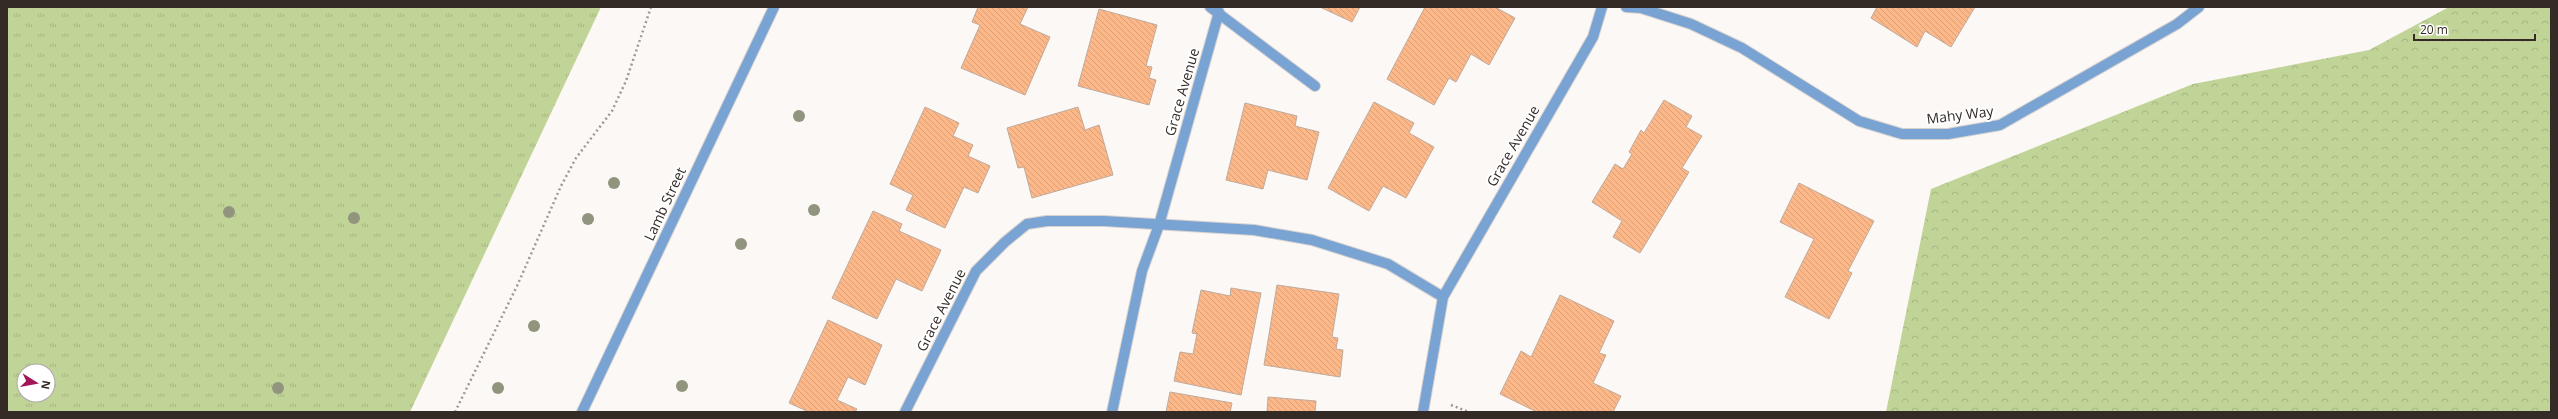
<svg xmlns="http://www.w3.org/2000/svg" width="2558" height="419" font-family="'Open Sans',sans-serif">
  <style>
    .forest { fill: url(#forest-crowns) }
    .park { fill: url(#park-tufts); fill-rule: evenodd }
    .building { fill: url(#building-back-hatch); stroke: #bfaa9c }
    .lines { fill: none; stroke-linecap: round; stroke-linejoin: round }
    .minor-casing { stroke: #d8d3d0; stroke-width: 12 }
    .path { stroke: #9e9894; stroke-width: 2.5; stroke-dasharray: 2 3; stroke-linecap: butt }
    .minor { stroke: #79a3d3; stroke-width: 10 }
    .tree { fill: #91957e }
    .labels { text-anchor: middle; stroke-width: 4; stroke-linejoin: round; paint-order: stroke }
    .street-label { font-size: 14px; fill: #342b27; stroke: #fff }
  </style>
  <defs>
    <pattern id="forest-crowns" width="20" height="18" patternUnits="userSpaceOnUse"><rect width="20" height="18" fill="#c1d498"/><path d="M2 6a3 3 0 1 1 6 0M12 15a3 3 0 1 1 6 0" fill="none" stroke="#a6b683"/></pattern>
    <pattern id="park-tufts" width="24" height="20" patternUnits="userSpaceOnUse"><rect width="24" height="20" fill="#c1d498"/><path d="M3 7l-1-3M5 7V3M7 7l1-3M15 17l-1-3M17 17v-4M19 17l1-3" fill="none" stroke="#a6b683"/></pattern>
    <pattern id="building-back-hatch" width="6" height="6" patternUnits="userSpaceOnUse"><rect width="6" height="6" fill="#fdb889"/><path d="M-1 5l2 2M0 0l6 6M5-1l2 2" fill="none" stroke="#d99e76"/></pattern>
  </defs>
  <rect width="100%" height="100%" fill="#fcf8f5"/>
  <!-- forest -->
  <polygon class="forest" points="2449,7 2551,7 2551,412 1886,412 1931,189 2193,84 2369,50"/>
  <!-- park -->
  <path class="park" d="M 7,7 L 601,7 L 410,412 L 7,412 ZM 24,371 L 48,371 L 48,395 L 24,395 Z"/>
  <!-- building -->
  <g class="building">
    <polygon points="978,7 1028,7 1020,24 1050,37 1025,95 961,68 980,25 972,22"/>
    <polygon points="1320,7 1360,7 1352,22"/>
    <polygon points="1425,7 1495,7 1515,18 1489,65 1471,54 1456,82 1449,78 1434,105 1387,79"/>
    <polygon points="1877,7 1975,7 1951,47 1925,31 1917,47 1871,18"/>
    <polygon points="1099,9 1157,25 1146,66 1152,67 1149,78 1156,80 1149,105 1078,86"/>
    <polygon points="1664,100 1692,116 1686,127 1702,136 1682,168 1689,172 1640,253 1613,237 1622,221 1592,202 1615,164 1623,169 1632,154 1629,152 1641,130 1644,133"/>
    <polygon points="1374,102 1414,123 1409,133 1434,147 1406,198 1383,186 1369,211 1328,188"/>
    <polygon points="1245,103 1297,116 1295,126 1319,132 1307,180 1268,170 1263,189 1226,180"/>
    <polygon points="925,107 959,123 953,136 973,145 968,156 990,166 978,193 964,187 945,228 906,210 913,195 890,184"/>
    <polygon points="1078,107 1085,130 1099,125 1113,175 1032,198 1024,167 1018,168 1007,128"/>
    <polygon points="1799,183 1874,221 1848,271 1852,273 1829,319 1785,297 1814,239 1780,222"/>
    <polygon points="873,211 902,224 899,231 941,250 922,291 896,279 877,319 832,298"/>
    <polygon points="1277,285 1339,294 1332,337 1338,338 1336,349 1343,350 1340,377 1264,365"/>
    <polygon points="1231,288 1261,293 1241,395 1174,381 1180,352 1193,354 1197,334 1192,333 1201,290 1230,296"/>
    <polygon points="1560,295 1614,321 1599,353 1606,355 1593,383 1621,396 1613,412 1537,412 1500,394 1521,351 1531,357"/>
    <polygon points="828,320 882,345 865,385 848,377 837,400 857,409 855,412 809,412 789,403"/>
    <polygon points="1170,392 1232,403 1230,412 1166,412"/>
    <polygon points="1268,397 1316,401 1315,412 1267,412"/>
  </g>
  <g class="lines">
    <!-- minor casing -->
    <g class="minor-casing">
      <g id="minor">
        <polyline points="1210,7 1315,86"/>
        <polyline points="1626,7 1641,8 1691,24 1742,48 1859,121 1902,134 1948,134 2000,125 2177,24 2199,7"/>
        <polyline points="582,412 774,7"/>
        <polyline points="905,412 976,271 1005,242 1027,224 1047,221 1104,221 1254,230 1312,240 1388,264 1443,297"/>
        <polyline points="1112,412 1142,271 1159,225 1219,12"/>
        <polyline points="1423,412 1443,297 1593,37 1602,7"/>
      </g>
    </g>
    <!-- path -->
    <g class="path">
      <polyline points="1451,405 1469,412"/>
      <polyline points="455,412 517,286 561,186 576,158 612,111 626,81 651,7"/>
    </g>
    <!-- minor -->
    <use href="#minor" class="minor"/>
  </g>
  <!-- trees -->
  <g class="tree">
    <circle cx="799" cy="116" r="6"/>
    <circle cx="614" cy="183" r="6"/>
    <circle cx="814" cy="210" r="6"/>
    <circle cx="229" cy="212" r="6"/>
    <circle cx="354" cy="218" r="6"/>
    <circle cx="588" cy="219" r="6"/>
    <circle cx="741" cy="244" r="6"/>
    <circle cx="534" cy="326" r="6"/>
    <circle cx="682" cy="386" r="6"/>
    <circle cx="278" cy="388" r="6"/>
    <circle cx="498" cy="388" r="6"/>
  </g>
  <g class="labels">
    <!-- street labels -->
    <g class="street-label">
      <text transform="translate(1182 92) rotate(-74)" y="5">Grace Avenue</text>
      <text transform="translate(1960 115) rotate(-7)" y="5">Mahy Way</text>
      <text transform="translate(1513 146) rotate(-60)" y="5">Grace Avenue</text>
      <text transform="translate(665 204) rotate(-65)" y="5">Lamb Street</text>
      <text transform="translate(941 310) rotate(-63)" y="5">Grace Avenue</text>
    </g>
  </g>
  <!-- border -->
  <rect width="2558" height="419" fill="none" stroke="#342b27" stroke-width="16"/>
  <!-- north arrow -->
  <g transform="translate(36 383) rotate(101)"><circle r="19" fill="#ffffff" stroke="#aeaaa9"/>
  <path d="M0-3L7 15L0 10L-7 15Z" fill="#a31459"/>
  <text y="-6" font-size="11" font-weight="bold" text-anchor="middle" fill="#342b27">N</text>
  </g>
  <!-- scale -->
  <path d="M2414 34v6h121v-6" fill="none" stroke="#342b27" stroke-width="2"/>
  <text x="2420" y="34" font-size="12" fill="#342b27" stroke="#ffffff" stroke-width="3" paint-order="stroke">20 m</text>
</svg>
